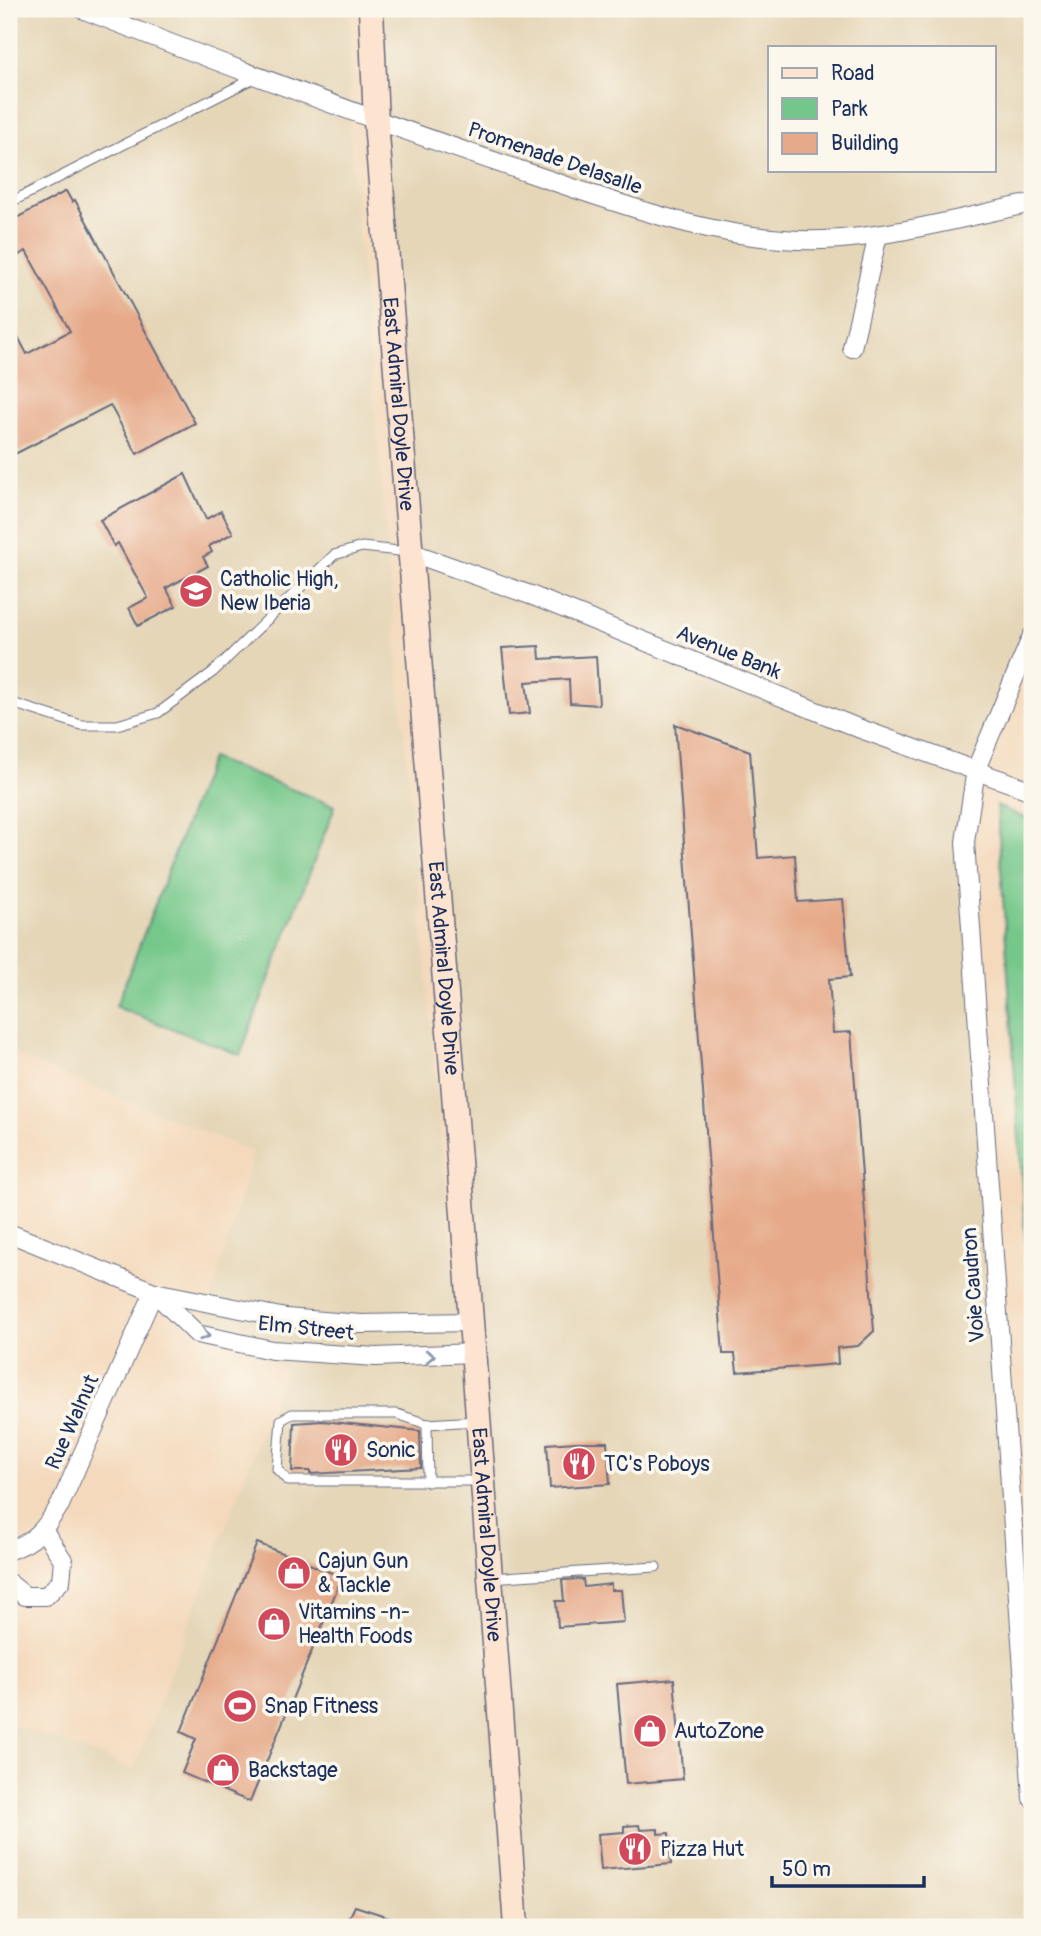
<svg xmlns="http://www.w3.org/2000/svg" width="1041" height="1936" font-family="Pangolin,sans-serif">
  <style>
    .built { fill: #e5d6b8; fill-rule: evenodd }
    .green { fill: #74c78a; stroke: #487b74; stroke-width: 2 }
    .building { fill: #e6aa8a }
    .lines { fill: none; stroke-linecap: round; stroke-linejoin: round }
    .lane-casing { stroke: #676a7f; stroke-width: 11 }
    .street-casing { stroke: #676a7f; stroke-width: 20 }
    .secondary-casing { stroke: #676a7f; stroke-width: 27 }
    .lane { stroke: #fff; stroke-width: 9 }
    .street { stroke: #fff; stroke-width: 18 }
    .secondary { stroke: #fde4d0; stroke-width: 24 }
    .oneway { stroke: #8d97ae }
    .labels { text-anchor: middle; stroke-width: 7; stroke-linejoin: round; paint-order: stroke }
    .street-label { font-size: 21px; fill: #1b2f5e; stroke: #fbf7ec }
    .poi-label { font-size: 21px; fill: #1b2f5e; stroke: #fbf7ec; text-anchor: start }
  </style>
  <rect width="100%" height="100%" fill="#fbf7ec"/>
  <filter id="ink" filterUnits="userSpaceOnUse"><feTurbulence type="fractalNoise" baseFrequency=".0143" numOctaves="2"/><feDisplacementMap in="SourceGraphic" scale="14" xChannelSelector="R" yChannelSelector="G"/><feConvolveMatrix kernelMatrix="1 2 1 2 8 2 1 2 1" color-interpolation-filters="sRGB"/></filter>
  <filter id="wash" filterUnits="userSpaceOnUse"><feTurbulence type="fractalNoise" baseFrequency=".00686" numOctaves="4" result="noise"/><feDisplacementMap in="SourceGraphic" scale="28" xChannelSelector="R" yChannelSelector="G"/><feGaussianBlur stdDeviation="1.57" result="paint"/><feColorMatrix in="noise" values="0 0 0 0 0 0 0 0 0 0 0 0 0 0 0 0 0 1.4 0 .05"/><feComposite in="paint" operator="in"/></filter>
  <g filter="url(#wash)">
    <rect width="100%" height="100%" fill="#f4d9bc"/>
    <!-- built -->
    <path class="built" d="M 9,9 L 350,9 L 349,130 L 512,1913 L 376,9 L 1032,9 L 1032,636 L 976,769 L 965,842 L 1032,1799 L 1032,1927 L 9,1927 L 9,1723 L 134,1769 L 285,1370 L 204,1322 L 253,1152 L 9,1052 ZM 770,47 L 994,47 L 994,170 L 770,170 Z"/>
    <!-- green -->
    <g class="green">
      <polygon points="211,758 335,806 240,1055 116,1007"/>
      <polygon points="997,806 1032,821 1032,1336"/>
    </g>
    <g id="blocks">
      <!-- building -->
      <g class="building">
        <polygon points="66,191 72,202 75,200 195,423 137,454 110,405 9,457 9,320 27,354 70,331 26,251 9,260 9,222"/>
        <polygon points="185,474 206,519 221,511 233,533 209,546 212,552 203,557 208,566 166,588 176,606 138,626 129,608 148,598 118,543 114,546 100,520"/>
        <polygon points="539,646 540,659 596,656 599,705 570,703 569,679 526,682 530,713 509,715 502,648"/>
        <polygon points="675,724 750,751 758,858 795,855 798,902 843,899 850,977 829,979 833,1033 851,1032 874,1331 858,1346 837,1348 838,1364 737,1372 735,1354 723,1354"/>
        <polygon points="322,1421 420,1431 421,1468 310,1474 310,1471 292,1471 294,1423"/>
        <polygon points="576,1442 607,1442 610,1484 550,1488 547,1444"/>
        <polygon points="257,1543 342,1577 250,1802 182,1773 196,1739 181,1732"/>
        <polygon points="583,1579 584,1587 611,1584 611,1590 621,1590 624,1622 558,1627 556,1601 564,1601 562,1580"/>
        <polygon points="674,1679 683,1779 626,1784 617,1684"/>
        <polygon points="639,1825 640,1830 658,1829 658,1834 669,1833 671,1864 601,1870 598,1834 624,1832 624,1826"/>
        <polygon points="355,1906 410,1924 410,1927 345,1927"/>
      </g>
    </g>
  </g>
  <g filter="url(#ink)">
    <use href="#blocks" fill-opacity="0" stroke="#676a7f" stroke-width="2"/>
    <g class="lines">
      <!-- lane casing -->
      <g class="lane-casing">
        <g id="lane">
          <polyline points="9,203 256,77"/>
          <polyline points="9,702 81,725 117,725 158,713 213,672 334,555 362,547 408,552"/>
          <polyline points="476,1421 427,1424 397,1414 292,1414 281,1420 277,1469 288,1481 480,1481"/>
          <polyline points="427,1424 428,1482"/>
          <polyline points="490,1578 656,1567"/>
        </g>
      </g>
      <!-- street casing -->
      <g class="street-casing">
        <g id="street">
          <path d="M 82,9 C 227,66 372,120 520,170 C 618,203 719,243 823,240 C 894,237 964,217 1032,203"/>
          <polyline points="852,348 878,235"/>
          <polyline points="410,552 533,596 858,728 1032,791"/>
          <polyline points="1032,636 976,769 965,842 1032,1798"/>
          <polyline points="9,1233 154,1292 286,1318 361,1324 470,1322"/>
          <polyline points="154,1292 197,1334 272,1350 376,1357 473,1353"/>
          <path d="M 9,1550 C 35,1543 46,1527 60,1505 L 154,1292"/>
          <polyline points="9,1583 25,1596 46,1596 61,1581 63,1560 44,1531"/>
        </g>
      </g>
      <!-- secondary casing -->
      <g class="secondary-casing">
        <g id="secondary">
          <path id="s1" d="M 371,9 L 376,122 L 454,1093 L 516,1927"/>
        </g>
      </g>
      <!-- lane -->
      <use href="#lane" class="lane"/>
      <!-- street -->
      <use href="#street" class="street"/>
      <!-- secondary -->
      <use href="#secondary" class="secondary"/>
    </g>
    <!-- one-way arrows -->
    <defs><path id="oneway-chevron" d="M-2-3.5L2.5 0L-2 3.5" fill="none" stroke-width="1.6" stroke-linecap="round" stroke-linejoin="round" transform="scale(1.75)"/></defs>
    <g class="oneway">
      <use href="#oneway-chevron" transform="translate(205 1335) rotate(18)"/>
      <use href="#oneway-chevron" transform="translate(430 1356) rotate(-3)"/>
    </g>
  </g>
  <!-- icons -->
  <defs>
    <g id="school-disc" transform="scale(1.75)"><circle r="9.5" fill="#d1495b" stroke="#fbf7ec"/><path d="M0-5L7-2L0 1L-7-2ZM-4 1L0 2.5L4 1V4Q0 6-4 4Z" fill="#fff"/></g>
    <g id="restaurant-disc" transform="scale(1.75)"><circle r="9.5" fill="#d1495b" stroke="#fbf7ec"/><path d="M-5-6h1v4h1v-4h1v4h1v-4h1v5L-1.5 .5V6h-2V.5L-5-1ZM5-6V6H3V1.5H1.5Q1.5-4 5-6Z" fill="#fff"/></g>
    <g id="shop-disc" transform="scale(1.75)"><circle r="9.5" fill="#d1495b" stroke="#fbf7ec"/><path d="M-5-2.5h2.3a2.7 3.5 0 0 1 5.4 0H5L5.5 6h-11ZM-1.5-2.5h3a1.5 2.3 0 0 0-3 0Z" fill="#fff"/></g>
    <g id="stadium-disc" transform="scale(1.75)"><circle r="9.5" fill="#d1495b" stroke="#fbf7ec"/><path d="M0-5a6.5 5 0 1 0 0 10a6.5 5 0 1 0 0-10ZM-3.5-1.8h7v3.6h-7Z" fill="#fff"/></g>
  </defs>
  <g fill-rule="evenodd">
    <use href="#school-disc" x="196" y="591"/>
    <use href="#restaurant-disc" x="341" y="1450"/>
    <use href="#restaurant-disc" x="579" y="1464"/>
    <use href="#shop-disc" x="294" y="1573"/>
    <use href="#shop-disc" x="274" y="1624"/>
    <use href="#stadium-disc" x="240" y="1706"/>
    <use href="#shop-disc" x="650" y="1731"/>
    <use href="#shop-disc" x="223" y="1770"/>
    <use href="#restaurant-disc" x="635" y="1849"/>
  </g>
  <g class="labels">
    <!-- street labels -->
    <g class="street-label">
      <text transform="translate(555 158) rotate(19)" y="7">Promenade Delasalle</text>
      <text dy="7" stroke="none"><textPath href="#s1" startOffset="396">East Admiral Doyle Drive</textPath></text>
      <text transform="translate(729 652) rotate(22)" y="7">Avenue Bank</text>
      <text dy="7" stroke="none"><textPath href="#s1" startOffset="962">East Admiral Doyle Drive</textPath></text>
      <text transform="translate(973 1285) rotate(-94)" y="7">Voie Caudron</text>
      <text transform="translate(306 1328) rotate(6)" y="7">Elm Street</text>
      <text transform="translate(72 1422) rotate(-66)" y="7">Rue Walnut</text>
      <text dy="7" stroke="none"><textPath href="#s1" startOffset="1530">East Admiral Doyle Drive</textPath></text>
    </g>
    <!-- poi labels -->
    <g class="poi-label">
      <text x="220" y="586">Catholic High,<tspan x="220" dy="24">New Iberia</tspan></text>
      <text x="366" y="1457">Sonic</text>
      <text x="604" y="1471">TC's Poboys</text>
      <text x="318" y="1568">Cajun Gun<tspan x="318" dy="24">&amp; Tackle</tspan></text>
      <text x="298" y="1619">Vitamins -n-<tspan x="298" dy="24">Health Foods</tspan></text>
      <text x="264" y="1713">Snap Fitness</text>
      <text x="674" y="1738">AutoZone</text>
      <text x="248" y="1777">Backstage</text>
      <text x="660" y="1856">Pizza Hut</text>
    </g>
  </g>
  <!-- margin -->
  <rect width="1041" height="1936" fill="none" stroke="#fbf7ec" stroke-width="35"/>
  <!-- legend -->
  <rect x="768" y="46" width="228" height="126" fill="#fbf7ec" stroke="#a1a7b3" stroke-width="2"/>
  <rect x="782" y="68" width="35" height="10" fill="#fde4d0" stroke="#a1a7b3" stroke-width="2"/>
  <text x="831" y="80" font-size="21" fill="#1b2f5e">Road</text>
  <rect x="782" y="98" width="35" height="21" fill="#74c78a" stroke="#a1a7b3" stroke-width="2"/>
  <text x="831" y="116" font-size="21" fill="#1b2f5e">Park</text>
  <rect x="782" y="133" width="35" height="21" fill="#e6aa8a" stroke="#a1a7b3" stroke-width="2"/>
  <text x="831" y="150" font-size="21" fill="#1b2f5e">Building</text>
  <!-- scale -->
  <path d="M772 1876v10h152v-10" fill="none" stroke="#1b2f5e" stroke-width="3.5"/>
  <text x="782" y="1876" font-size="21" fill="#1b2f5e" stroke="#fbf7ec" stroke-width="5" paint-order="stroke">50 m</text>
</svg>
